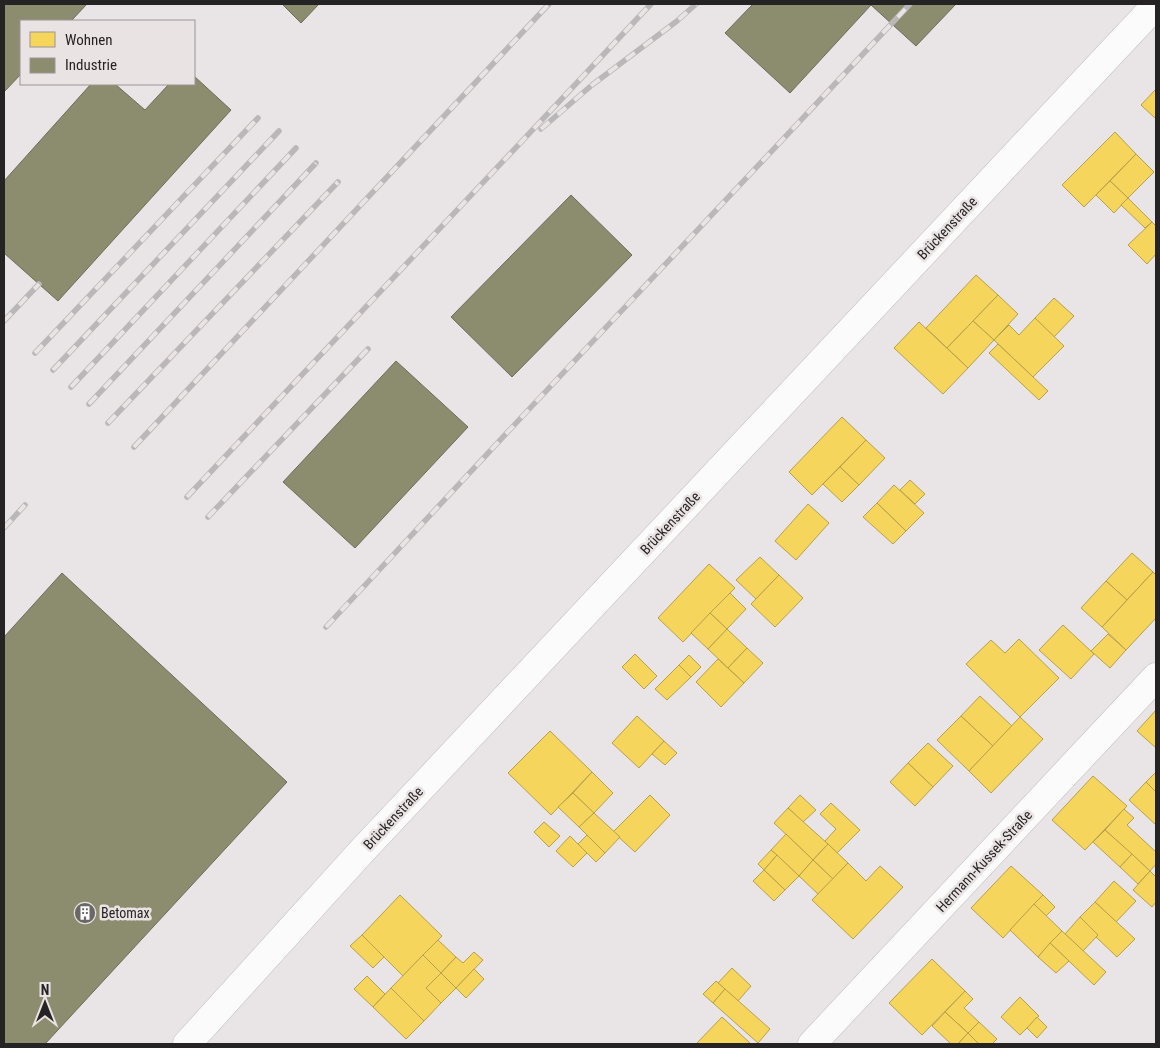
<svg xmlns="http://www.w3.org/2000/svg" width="1160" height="1048" font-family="'Roboto Condensed',sans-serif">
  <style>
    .homes { fill: #f6d55c; stroke: #b7a04b }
    .industry { fill: #8c8c6e; stroke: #6d6c58 }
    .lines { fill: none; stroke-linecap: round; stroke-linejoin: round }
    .minor-casing { stroke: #c2bebf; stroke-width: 29 }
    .minor { stroke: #fcfbfb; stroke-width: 28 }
    .rail-casing { stroke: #b9b7b7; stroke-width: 5.5 }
    .rail { stroke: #eae3e4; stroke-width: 4; stroke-dasharray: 11; stroke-linecap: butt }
    .labels { text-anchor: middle; stroke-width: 5; stroke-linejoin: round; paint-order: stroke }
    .street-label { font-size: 14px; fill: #252323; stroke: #eae3e4 }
    .poi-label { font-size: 14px; fill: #252323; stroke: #eae3e4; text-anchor: start }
  </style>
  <rect width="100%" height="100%" fill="#e9e4e5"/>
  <!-- homes -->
  <g class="homes">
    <polygon points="1155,90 1156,91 1156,119 1141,105"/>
    <polygon points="1115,132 1136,154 1084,207 1062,185"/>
    <polygon points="1136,154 1154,172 1128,198 1110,181"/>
    <polygon points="1110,181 1128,198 1114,213 1096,195"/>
    <polygon points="1128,198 1152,222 1145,228 1121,205"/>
    <polygon points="1152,222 1156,226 1156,254 1147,264 1128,245"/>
    <polygon points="976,275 998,295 947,348 926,328"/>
    <polygon points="998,295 1018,314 994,340 973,321"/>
    <polygon points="1054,298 1074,316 1054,337 1035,318"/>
    <polygon points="1035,318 1064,346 1033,377 994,340 1009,325 1019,335"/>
    <polygon points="973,321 994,340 968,368 947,348"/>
    <polygon points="919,322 968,368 943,394 894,348"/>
    <polygon points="998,344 1048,391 1039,400 989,353"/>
    <polygon points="842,417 866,440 812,495 789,472"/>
    <polygon points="866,440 885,458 859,485 840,467"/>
    <polygon points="840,467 859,485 842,502 823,484"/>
    <polygon points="910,480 925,494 915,504 900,490"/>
    <polygon points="894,485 924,513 906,531 877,503"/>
    <polygon points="877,503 906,531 893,544 863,517"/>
    <polygon points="808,504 829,523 796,560 775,541"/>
    <polygon points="1132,553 1153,572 1127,600 1106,581"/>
    <polygon points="760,557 779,575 756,599 736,580"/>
    <polygon points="709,564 735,588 683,642 658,618"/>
    <polygon points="1153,572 1156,575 1156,618 1126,650 1102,627"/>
    <polygon points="779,575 803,598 775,627 751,604"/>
    <polygon points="1106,581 1127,600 1102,627 1081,608"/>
    <polygon points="730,593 746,609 727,629 710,613"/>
    <polygon points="710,613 727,629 708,649 691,633"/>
    <polygon points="1063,625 1094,654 1071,679 1039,650"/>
    <polygon points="727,629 747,648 728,668 708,649"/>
    <polygon points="1108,634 1126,650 1110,668 1091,651"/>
    <polygon points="1019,639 1059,678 1020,717 966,664 991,640 1005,653"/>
    <polygon points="747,648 763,663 744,683 728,668"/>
    <polygon points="635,654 657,676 644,689 622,667"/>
    <polygon points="689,655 701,667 691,677 679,665"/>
    <polygon points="718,659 744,683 721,707 696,682"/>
    <polygon points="679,665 691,677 667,700 655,689"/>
    <polygon points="980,696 1012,726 993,746 961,716"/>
    <polygon points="1156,710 1156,748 1137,731"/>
    <polygon points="637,716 664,741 639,768 612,743"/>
    <polygon points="961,716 993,746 969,771 937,740"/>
    <polygon points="1020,717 1043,739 991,793 969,771"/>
    <polygon points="550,731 592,772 551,815 508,773"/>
    <polygon points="664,741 677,753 665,765 652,754"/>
    <polygon points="928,743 953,766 933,787 908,763"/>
    <polygon points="908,763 933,787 915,806 890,782"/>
    <polygon points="592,772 613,793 594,813 573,793"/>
    <polygon points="1156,772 1156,792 1146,782"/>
    <polygon points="1093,776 1127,806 1085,850 1052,820"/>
    <polygon points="1146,782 1156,792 1156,825 1129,800"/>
    <polygon points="573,793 594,813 579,827 558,807"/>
    <polygon points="650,795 670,815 635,852 613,832"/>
    <polygon points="800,795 816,810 803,822 788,808"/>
    <polygon points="831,803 860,830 837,853 825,841 836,829 820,814"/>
    <polygon points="788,808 828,844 813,860 774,823"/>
    <polygon points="1124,809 1134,818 1127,825 1156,852 1156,864 1150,871 1105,830"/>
    <polygon points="594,813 620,837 605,853 579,827"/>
    <polygon points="544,822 560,836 549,847 534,832"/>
    <polygon points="1105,830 1132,854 1120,867 1093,842"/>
    <polygon points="786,834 813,860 799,876 771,850"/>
    <polygon points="587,835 605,853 596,862 578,844"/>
    <polygon points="570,836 587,853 573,867 556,851"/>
    <polygon points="828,844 848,863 833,879 813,860"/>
    <polygon points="771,850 777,855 764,870 758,864"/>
    <polygon points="1132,854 1150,871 1138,884 1120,867"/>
    <polygon points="777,855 799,876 785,890 764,870"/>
    <polygon points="813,860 833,879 818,894 799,876"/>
    <polygon points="848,863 866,881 880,866 903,887 853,939 812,900"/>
    <polygon points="1011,866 1043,895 1003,938 971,908"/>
    <polygon points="764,870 785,890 774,901 753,881"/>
    <polygon points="1150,871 1156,877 1156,902 1152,907 1133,890"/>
    <polygon points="1114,881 1136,901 1116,922 1095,902"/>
    <polygon points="400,895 442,936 403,976 362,935"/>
    <polygon points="1043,895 1055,907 1046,916 1034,904"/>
    <polygon points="1095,902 1135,939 1117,957 1096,937 1098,935 1080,917"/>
    <polygon points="1034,904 1062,931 1038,957 1010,930"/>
    <polygon points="1080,917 1098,935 1083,951 1065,934"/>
    <polygon points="1062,931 1106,972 1094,985 1050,943"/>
    <polygon points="362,935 384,957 373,968 350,946"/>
    <polygon points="438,940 456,957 441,973 423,955"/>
    <polygon points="1050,943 1069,961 1056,973 1038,957"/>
    <polygon points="474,952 483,960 456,988 441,973 456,957 463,963"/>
    <polygon points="423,955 441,973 426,988 441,1003 424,1021 391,988"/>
    <polygon points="932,959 965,991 922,1035 889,1003"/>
    <polygon points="732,968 751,986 738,1001 718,983"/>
    <polygon points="474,969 484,979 466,998 456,988"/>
    <polygon points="441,973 456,988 441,1003 426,988"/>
    <polygon points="367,976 385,994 373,1007 354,989"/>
    <polygon points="716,981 725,989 713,1003 703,994"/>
    <polygon points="391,988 424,1021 406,1039 373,1007"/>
    <polygon points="725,989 770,1029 758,1043 713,1003"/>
    <polygon points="965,991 973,999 964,1008 979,1022 968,1033 945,1012"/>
    <polygon points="1020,997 1039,1016 1020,1035 1001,1017"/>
    <polygon points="945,1012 968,1033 958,1044 951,1044 932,1026"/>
    <polygon points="722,1017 751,1044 696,1044"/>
    <polygon points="1037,1017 1047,1027 1037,1038 1027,1028"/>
    <polygon points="979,1022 997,1039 992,1044 979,1044 968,1033"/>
    <polygon points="968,1033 979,1044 958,1044"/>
  </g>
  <!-- industry -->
  <g class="industry">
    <polygon points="4,4 87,4 71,21 21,21 21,74 4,92"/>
    <polygon points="282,4 319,4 301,23"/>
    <polygon points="753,4 956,4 916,46 871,5 790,93 725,33"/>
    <polygon points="194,76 231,110 58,301 4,253 4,181 91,84 115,84 145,110 169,84 194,84"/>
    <polygon points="571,195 632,255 512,377 451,317"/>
    <polygon points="396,361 468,427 355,548 283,482"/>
    <polygon points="62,573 287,782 45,1044 4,1044 4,637"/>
  </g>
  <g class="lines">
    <!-- minor casing -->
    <g class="minor-casing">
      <g id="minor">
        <polyline points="187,1044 361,852 1156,5"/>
        <polyline points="812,1044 1156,677"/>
      </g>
    </g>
    <!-- minor -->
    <use href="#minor" class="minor"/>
    <!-- rail casing -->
    <g class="rail-casing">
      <g id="rail">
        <polyline points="541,129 592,85 677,21 696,4"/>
        <polyline points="4,321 39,284"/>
        <polyline points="35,353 258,118"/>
        <polyline points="53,370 279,131"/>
        <polyline points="71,387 296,148"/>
        <polyline points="89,404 316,163"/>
        <polyline points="108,423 338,182"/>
        <polyline points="134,447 549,4"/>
        <polyline points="187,497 651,4"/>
        <polyline points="208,517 368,349"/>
        <polyline points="4,528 25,505"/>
        <polyline points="326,627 517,422 910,4"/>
      </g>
    </g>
    <!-- rail -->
    <use href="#rail" class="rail"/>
  </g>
  <!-- icons -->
  <defs>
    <g id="building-disc" transform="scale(1.125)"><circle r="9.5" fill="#6a6767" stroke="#eae3e4"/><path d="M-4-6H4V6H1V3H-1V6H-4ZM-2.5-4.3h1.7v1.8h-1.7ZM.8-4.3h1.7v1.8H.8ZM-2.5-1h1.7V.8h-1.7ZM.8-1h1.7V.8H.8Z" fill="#fff"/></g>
  </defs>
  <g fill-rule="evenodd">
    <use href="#building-disc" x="85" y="913"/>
  </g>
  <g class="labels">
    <!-- street labels -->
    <g class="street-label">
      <text transform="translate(947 228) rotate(-47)" y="5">Brückenstraße</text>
      <text transform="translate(670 523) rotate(-47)" y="5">Brückenstraße</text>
      <text transform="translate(393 818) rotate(-47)" y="5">Brückenstraße</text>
      <text transform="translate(984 861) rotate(-47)" y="5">Hermann-Kussek-Straße</text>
    </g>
    <!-- poi labels -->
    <g class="poi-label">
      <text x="101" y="918">Betomax</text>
    </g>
  </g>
  <!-- border -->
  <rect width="1160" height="1048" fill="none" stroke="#252323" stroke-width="10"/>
  <!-- legend -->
  <rect x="20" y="20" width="175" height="65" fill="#eae3e4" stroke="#9b9697"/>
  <rect x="30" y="32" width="25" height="15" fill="#f6d55c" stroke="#9b9697"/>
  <text x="65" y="45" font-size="15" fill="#252323">Wohnen</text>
  <rect x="30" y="58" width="25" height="15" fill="#8c8c6e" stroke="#9b9697"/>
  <text x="65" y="70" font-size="15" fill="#252323">Industrie</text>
  <!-- north arrow -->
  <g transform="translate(45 1003)" stroke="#eae3e4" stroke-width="4" paint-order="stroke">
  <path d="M0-4L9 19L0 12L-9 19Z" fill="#252323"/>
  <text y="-8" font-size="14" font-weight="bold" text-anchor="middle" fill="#252323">N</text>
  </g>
</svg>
